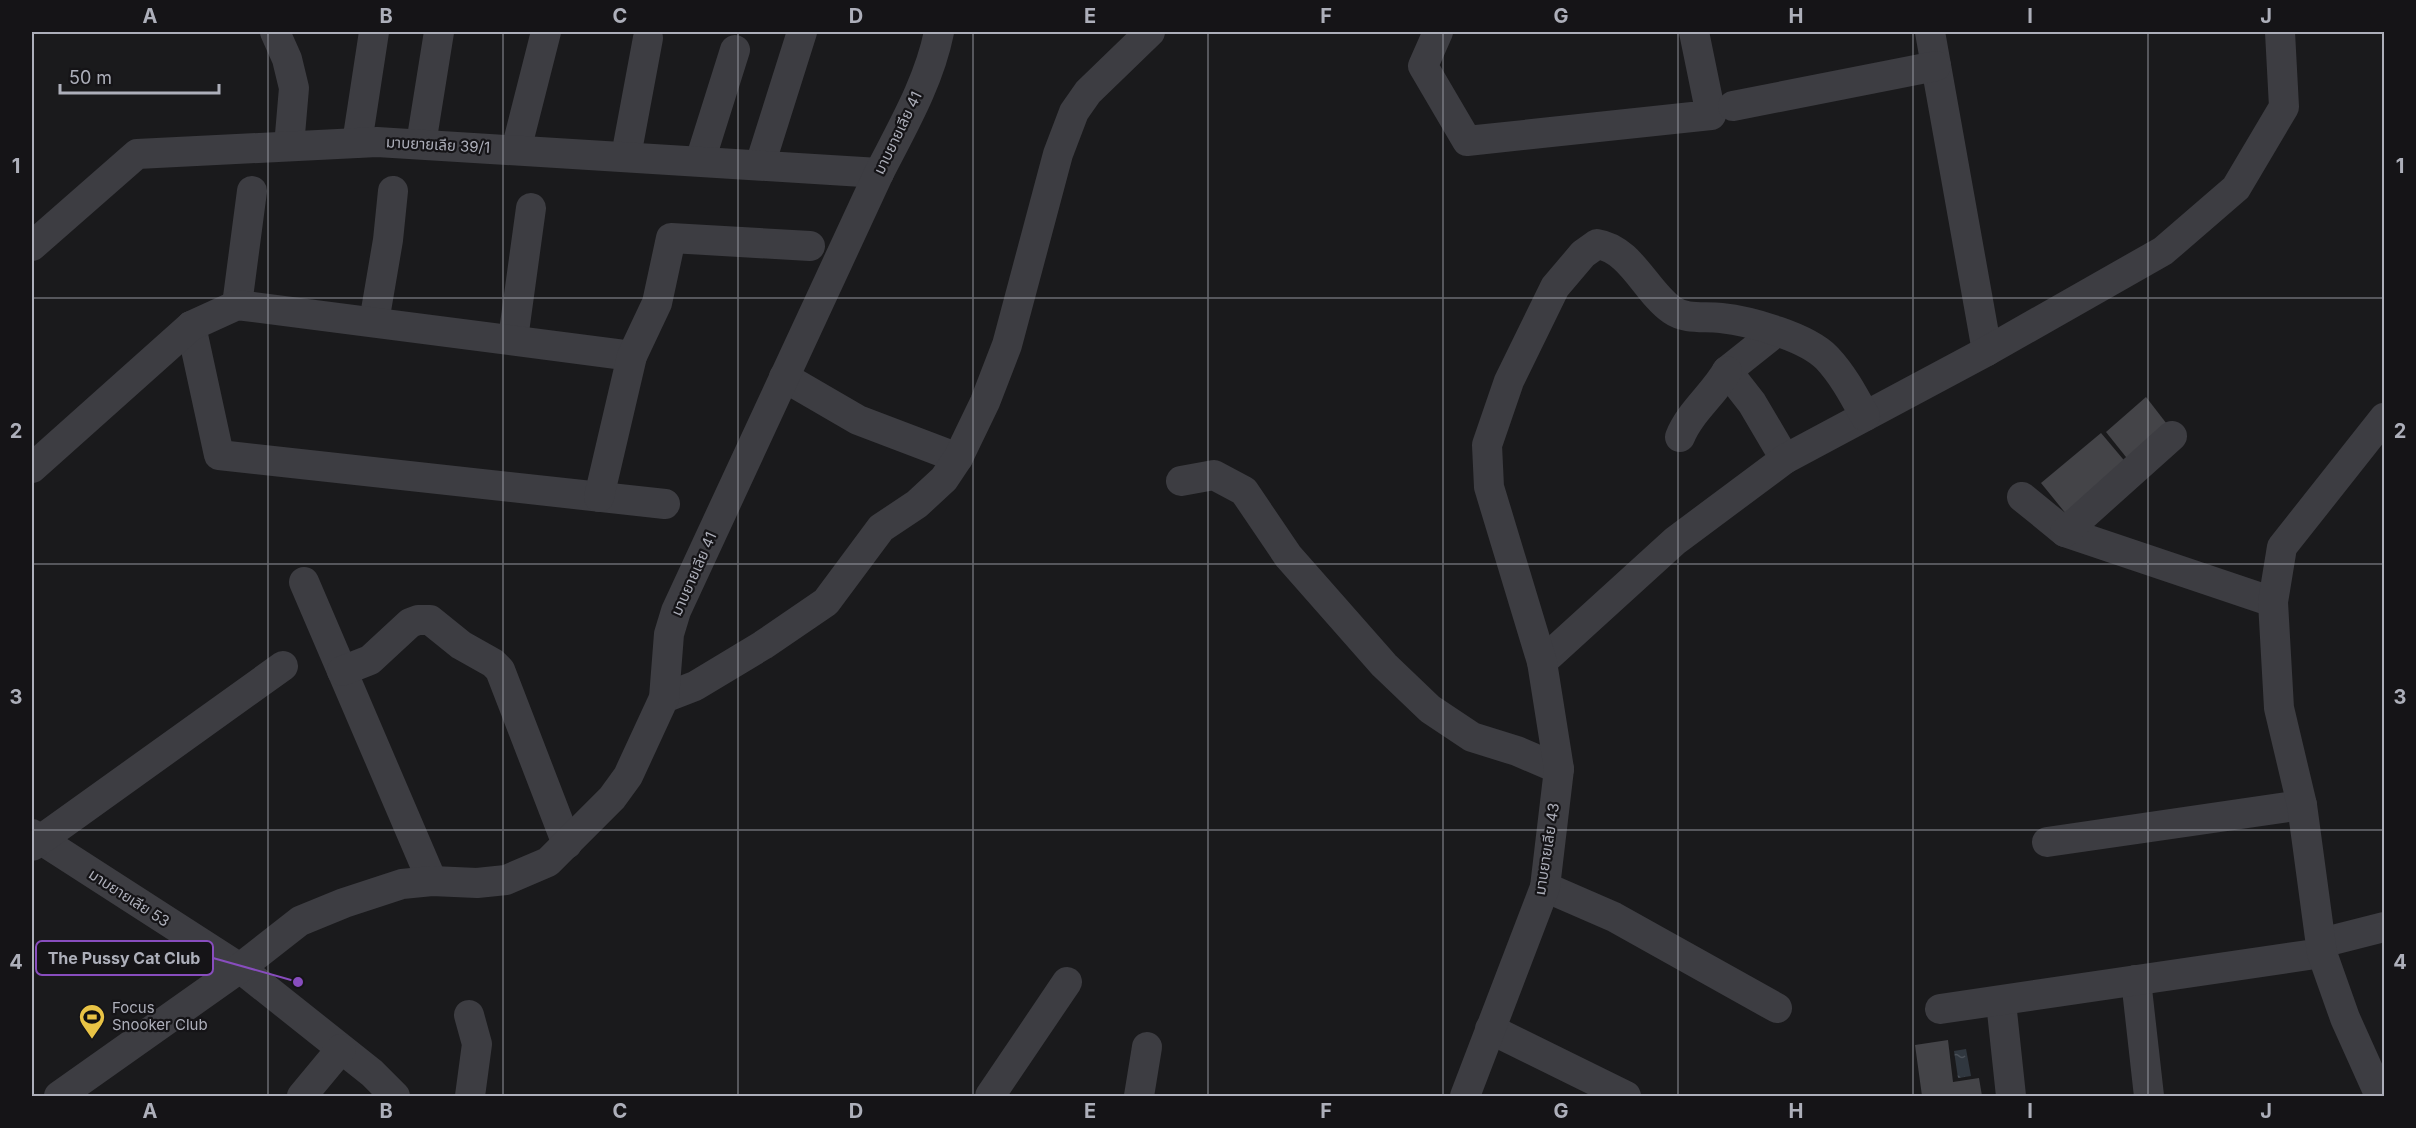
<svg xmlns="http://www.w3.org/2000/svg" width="2416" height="1128" font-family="Inter,'Noto Sans Thai',sans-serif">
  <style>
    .water { fill: url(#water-ripples) }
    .building { fill: #444448 }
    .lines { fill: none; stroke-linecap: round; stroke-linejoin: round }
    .minor { stroke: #3d3d42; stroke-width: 30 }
    .grid { fill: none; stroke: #adafba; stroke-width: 1.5; stroke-opacity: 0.55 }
    .labels { text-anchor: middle; stroke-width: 4.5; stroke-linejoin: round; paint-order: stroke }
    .street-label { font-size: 15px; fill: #adafba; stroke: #151417 }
    .poi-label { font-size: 15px; fill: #adafba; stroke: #151417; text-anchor: start }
    .leader { fill: none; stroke: #884dbe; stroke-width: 2 }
    .callout-dot { fill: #884dbe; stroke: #151417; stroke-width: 2 }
    .callout { fill: #151417; stroke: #884dbe; stroke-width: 2 }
    .callout-label { font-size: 16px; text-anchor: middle; font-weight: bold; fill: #adafba }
    .neatline { fill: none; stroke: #adafba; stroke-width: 2 }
    .grid-label { font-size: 20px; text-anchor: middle; font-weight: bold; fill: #adafba }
  </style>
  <defs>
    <pattern id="water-ripples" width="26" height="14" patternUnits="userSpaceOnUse" patternTransform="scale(1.5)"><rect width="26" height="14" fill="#30373f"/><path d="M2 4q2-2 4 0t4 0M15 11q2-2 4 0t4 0" fill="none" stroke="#4b5159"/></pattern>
  </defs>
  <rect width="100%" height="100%" fill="#1a1a1c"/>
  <!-- water -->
  <polygon class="water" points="1966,1049 1971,1076 1958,1078 1954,1051"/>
  <!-- building -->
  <g class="building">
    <polygon points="2146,397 2170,428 2130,462 2106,432"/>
    <polygon points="2101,433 2128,465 2067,515 2041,483"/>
    <polygon points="1948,1040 1953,1082 1979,1078 1982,1096 1922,1096 1915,1045"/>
  </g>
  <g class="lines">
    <!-- minor -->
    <g class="minor">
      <polyline points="275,32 287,59 294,88 289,146"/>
      <polyline points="1438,32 1423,66 1467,141 1711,115 1694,32"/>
      <polyline points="1930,32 1987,351"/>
      <polyline points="1733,106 1936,66"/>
      <polyline points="357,143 374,32"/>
      <polyline points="421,144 439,32"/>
      <polyline points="516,150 546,32"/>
      <polyline points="626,156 648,38"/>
      <polyline points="700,161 735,50"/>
      <polyline points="760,165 802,32"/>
      <polyline points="32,246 137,154 377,142 879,173"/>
      <polyline points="237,305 252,191"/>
      <polyline points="374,322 388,240 393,191"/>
      <polyline points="191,326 219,455 665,504"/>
      <polyline points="1776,332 1727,371 1752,403 1785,459"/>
      <polyline points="513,339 531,208"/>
      <polyline points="784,377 858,420 958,458"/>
      <path d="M 1680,437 C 1690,412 1714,394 1727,371"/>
      <polyline points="32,468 191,326 237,305 632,356"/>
      <polyline points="1181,481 1214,475 1244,491 1288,556 1384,665 1430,709 1472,737 1517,751 1559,769"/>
      <polyline points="599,497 632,356 657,303 671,238 810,246"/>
      <polyline points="2022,497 2065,532 2273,602"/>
      <polyline points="2065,532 2172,436"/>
      <polyline points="304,582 432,881"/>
      <polyline points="1542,662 1675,541 1785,459 1987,351 2163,251 2236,188 2284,107 2280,32"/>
      <polyline points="342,671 370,660 410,623 418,620 430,620 461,645 493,663 500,670 567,844"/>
      <polyline points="664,698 695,686 763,645 826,602 881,528 917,504 944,479 958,458 985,402 1007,345 1058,154 1074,112 1088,92 1150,32"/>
      <polyline points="32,834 240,968 372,1073 395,1096"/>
      <polyline points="2047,842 2302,805"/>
      <polyline points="32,846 283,666"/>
      <polyline points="1545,887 1614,917 1777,1008"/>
      <polyline points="2321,943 2384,927"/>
      <polyline points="2136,980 2149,1096"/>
      <polyline points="2001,1002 2011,1096"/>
      <polyline points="1940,1009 2322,953"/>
      <polyline points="469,1015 477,1044 470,1096"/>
      <polyline points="1490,1029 1626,1096"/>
      <path d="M 59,1096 L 240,968 L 300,921 L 344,903 L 402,884 L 432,881 L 477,883 L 506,880 L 548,862 L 612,798 L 628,776 L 664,698 L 669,634 L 676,611 L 879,173 C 902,128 929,82 939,32"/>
      <polyline points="302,1096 341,1049"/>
      <polyline points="990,1096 1067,982"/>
      <polyline points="1139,1096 1147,1047"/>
      <path d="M 1465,1096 L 1545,887 L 1559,769 L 1542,662 L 1489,487 L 1487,445 L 1509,381 L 1555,287 L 1583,254 L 1597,244 C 1631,249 1646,292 1672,310 C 1686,320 1704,316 1721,318 C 1750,321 1807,337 1827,358 C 1843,375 1854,396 1865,416"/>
      <polyline points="2380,1096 2345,1018 2322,953 2302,805 2279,708 2273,602 2282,547 2384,418"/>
    </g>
  </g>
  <!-- grid -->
  <path class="grid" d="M 268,32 L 268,1096M 503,32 L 503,1096M 738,32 L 738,1096M 973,32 L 973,1096M 1208,32 L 1208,1096M 1443,32 L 1443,1096M 1678,32 L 1678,1096M 1913,32 L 1913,1096M 2148,32 L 2148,1096M 32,298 L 2384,298M 32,564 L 2384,564M 32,830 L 2384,830"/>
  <!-- icons -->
  <defs>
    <g id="stadium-pin" transform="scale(1.35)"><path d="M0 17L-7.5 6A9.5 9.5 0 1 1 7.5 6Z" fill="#e8c345" stroke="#151417"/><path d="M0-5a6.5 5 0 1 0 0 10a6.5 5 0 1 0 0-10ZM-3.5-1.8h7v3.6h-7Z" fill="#111"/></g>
  </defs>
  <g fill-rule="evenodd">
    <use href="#stadium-pin" x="92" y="1017"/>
  </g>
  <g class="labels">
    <!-- street labels -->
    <g class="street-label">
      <text transform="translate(898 133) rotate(-64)" y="5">มาบยายเลีย 41</text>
      <text transform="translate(438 145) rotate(3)" y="5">มาบยายเลีย 39/1</text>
      <text transform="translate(694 574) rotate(-66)" y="5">มาบยายเลีย 41</text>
      <text transform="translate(1547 849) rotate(-81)" y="5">มาบยายเลีย 43</text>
      <text transform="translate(129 898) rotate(33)" y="5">มาบยายเลีย 53</text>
    </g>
    <!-- poi labels -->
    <g class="poi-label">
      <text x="112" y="1013">Focus<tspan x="112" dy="17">Snooker Club</tspan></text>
    </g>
  </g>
  <!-- callouts -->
  <path class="leader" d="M298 982L213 958"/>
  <circle class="callout-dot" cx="298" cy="982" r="6"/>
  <rect class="callout" x="36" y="941" width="177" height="34" rx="6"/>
  <g class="callout-label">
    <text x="124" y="964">The Pussy Cat Club</text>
  </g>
  <!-- border -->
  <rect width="2416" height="1128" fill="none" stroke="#151417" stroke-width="66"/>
  <!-- scale -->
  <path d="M60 84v9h159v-9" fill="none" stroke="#adafba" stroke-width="3"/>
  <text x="69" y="84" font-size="18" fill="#adafba" stroke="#151417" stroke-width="4.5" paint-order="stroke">50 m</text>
  <rect x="33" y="33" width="2350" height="1062" class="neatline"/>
  <g class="grid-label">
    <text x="150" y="23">A</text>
    <text x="386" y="23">B</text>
    <text x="620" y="23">C</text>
    <text x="856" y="23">D</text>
    <text x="1090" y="23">E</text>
    <text x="1326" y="23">F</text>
    <text x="1561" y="23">G</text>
    <text x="1796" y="23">H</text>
    <text x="2030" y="23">I</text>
    <text x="2266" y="23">J</text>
    <text x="16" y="173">1</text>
    <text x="2400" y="173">1</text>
    <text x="16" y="438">2</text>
    <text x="2400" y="438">2</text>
    <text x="16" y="704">3</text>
    <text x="2400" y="704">3</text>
    <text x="16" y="969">4</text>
    <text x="2400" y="969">4</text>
    <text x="150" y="1118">A</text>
    <text x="386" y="1118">B</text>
    <text x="620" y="1118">C</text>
    <text x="856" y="1118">D</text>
    <text x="1090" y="1118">E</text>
    <text x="1326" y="1118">F</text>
    <text x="1561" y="1118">G</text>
    <text x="1796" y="1118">H</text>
    <text x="2030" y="1118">I</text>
    <text x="2266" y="1118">J</text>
  </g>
</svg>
